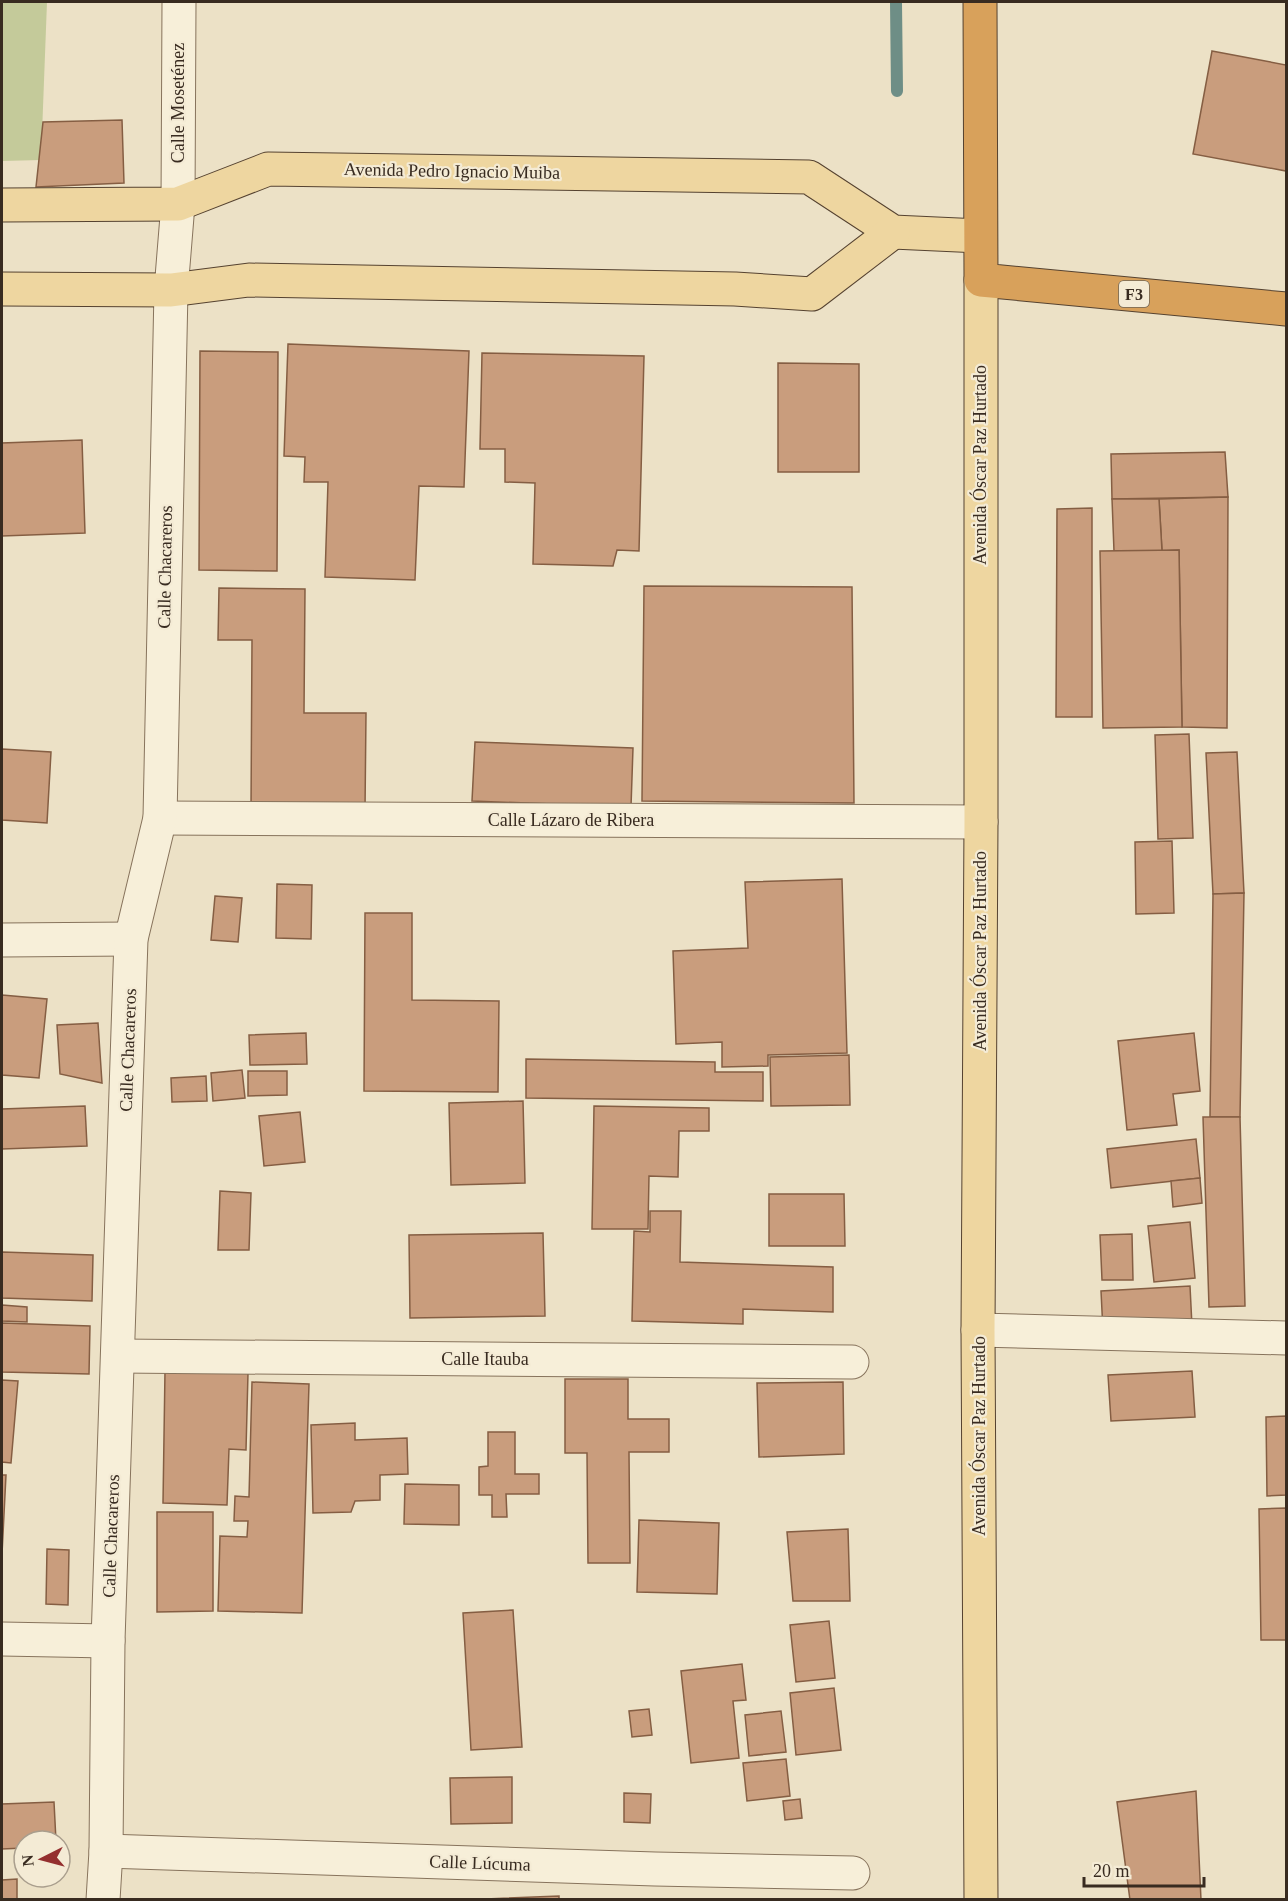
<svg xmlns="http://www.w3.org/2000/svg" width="1288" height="1901" font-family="'Times New Roman',serif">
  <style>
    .green { fill: #c4ca9a }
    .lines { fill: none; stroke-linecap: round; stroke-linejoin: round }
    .stream { stroke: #6e8e86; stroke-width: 12 }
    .building { fill: #c99d7d; stroke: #855e43; stroke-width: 1.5 }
    .minor-casing { stroke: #87735c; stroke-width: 35 }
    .major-casing { stroke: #554230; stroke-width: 35 }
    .highway-casing { stroke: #554230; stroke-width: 35 }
    .minor { stroke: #f7efd9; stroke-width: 33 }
    .major { stroke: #eed6a0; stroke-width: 33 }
    .highway { stroke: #d8a15b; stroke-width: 33 }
    .labels { text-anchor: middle; stroke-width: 4.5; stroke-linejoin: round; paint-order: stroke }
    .shield { fill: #f4ebd5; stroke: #706556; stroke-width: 1.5 }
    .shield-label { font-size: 16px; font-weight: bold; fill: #382b20 }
    .street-label { font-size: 18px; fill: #382b20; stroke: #f4ebd5 }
  </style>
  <rect width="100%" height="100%" fill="#ece1c6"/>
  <!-- green -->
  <polygon class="green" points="2,2 47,2 41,160 2,161"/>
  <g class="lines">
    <!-- stream -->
    <polyline class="stream" points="896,2 897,91"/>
  </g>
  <!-- building -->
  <g class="building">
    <polygon points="1212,51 1286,65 1286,171 1193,154"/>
    <polygon points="122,120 124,183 36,187 43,122"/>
    <polygon points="288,344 469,351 464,487 419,486 415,580 325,577 328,482 304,482 305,457 284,456"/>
    <polygon points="200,351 278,352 277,571 199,570"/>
    <polygon points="482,353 644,356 639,551 617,550 613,566 533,564 535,483 505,482 505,449 480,449"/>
    <polygon points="778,363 859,364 859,472 778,472"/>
    <polygon points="82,440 85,533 2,536 2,443"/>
    <polygon points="1225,452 1228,497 1112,499 1111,454"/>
    <polygon points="1228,497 1227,728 1182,727 1179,550 1162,551 1159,499"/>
    <polygon points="1112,499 1159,499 1162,551 1114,551"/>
    <polygon points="1092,508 1092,717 1056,717 1057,509"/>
    <polygon points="1179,550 1182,727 1103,728 1100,551"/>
    <polygon points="644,586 852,587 854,803 642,801"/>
    <polygon points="219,588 305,589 304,713 366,713 365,810 251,809 252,640 218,640"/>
    <polygon points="1189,734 1193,838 1158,839 1155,735"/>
    <polygon points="475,742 633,748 631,807 472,801"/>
    <polygon points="2,749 51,752 47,823 2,820"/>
    <polygon points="1237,752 1244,893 1213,894 1206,753"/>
    <polygon points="1172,841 1174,913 1136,914 1135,842"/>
    <polygon points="842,879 847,1053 768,1055 768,1066 722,1067 722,1042 676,1044 673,951 748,948 745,882"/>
    <polygon points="277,884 312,885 311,939 276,938"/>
    <polygon points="1244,893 1240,1117 1210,1117 1213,894"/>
    <polygon points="215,896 242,898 238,942 211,940"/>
    <polygon points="365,913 412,913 412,1000 499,1001 498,1092 364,1091"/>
    <polygon points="2,995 47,999 39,1078 2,1075"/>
    <polygon points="98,1023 102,1083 60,1074 57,1025"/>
    <polygon points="306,1033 307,1064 250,1065 249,1035"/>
    <polygon points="1194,1033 1200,1091 1173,1094 1177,1125 1127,1130 1118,1041"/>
    <polygon points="849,1055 850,1105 771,1106 770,1057"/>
    <polygon points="526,1059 715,1062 715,1072 763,1072 763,1101 526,1098"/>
    <polygon points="242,1070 245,1098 213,1101 211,1073"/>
    <polygon points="248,1071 287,1071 287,1095 248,1096"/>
    <polygon points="206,1076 207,1101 172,1102 171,1078"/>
    <polygon points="523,1101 525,1183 451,1185 449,1103"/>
    <polygon points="85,1106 87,1146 2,1149 2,1109"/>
    <polygon points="594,1106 709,1108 709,1131 679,1131 678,1177 649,1176 648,1229 592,1229"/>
    <polygon points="300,1112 305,1162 264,1166 259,1116"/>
    <polygon points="1203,1117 1240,1117 1245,1306 1209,1307"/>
    <polygon points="1196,1139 1200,1178 1111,1188 1107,1149"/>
    <polygon points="1200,1178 1202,1203 1173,1207 1171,1181"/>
    <polygon points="220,1191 251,1193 249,1250 218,1250"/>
    <polygon points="769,1194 844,1194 845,1246 769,1246"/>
    <polygon points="650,1211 681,1211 680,1262 833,1267 833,1312 743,1309 743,1324 632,1321 634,1231 650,1232"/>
    <polygon points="1190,1222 1195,1278 1154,1282 1148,1226"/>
    <polygon points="543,1233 545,1316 410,1318 409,1235"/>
    <polygon points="1132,1234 1133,1280 1102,1280 1100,1235"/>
    <polygon points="2,1252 93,1255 92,1301 2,1298"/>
    <polygon points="1190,1286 1192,1326 1103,1331 1101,1291"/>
    <polygon points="2,1305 27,1307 27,1322 2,1321"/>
    <polygon points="2,1323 90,1326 89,1374 2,1372"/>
    <polygon points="165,1371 248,1373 246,1450 229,1449 227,1505 163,1503"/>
    <polygon points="1192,1371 1195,1417 1111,1421 1108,1375"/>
    <polygon points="565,1379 628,1379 628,1419 669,1419 669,1452 629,1452 630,1563 588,1563 587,1453 565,1453"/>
    <polygon points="2,1380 18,1381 11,1463 2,1462"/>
    <polygon points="252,1382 309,1384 302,1613 218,1611 220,1536 247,1537 248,1521 234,1521 235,1496 249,1497"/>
    <polygon points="843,1382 844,1454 759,1457 757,1383"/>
    <polygon points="1286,1416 1286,1495 1267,1496 1266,1417"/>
    <polygon points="355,1423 355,1440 407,1438 408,1474 380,1475 380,1500 355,1501 351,1512 313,1513 311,1425"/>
    <polygon points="488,1432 515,1432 515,1474 539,1474 539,1494 506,1494 507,1517 492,1517 492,1495 479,1495 479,1467 488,1466"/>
    <polygon points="2,1475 6,1475 2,1554"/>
    <polygon points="405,1484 459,1485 459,1525 404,1524"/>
    <polygon points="1286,1508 1286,1640 1261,1640 1259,1509"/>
    <polygon points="157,1512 213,1512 213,1611 157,1612"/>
    <polygon points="639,1520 719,1523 717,1594 637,1592"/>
    <polygon points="848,1529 850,1601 793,1601 787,1532"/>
    <polygon points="47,1549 69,1550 68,1605 46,1604"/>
    <polygon points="513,1610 522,1747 471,1750 463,1613"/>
    <polygon points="829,1621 835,1678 796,1682 790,1625"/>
    <polygon points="742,1664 746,1700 733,1701 739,1758 691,1763 681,1671"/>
    <polygon points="834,1688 841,1750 796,1755 790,1693"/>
    <polygon points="649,1709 652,1735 632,1737 629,1711"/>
    <polygon points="781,1711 786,1752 749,1756 745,1715"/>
    <polygon points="786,1759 790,1796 747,1801 743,1763"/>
    <polygon points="512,1777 512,1823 451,1824 450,1778"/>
    <polygon points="1196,1791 1201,1900 1130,1900 1117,1802"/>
    <polygon points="624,1793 651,1794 650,1823 624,1822"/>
    <polygon points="800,1799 802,1818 785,1820 783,1801"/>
    <polygon points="54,1802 56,1841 24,1841 24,1848 2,1849 2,1804"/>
    <polygon points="17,1879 17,1900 2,1900 2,1880"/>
    <polygon points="559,1896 559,1900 486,1900 486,1899"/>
  </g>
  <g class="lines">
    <!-- minor casing -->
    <g class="minor-casing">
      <g id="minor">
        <polyline points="160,818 981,822"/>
        <polyline points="2,940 131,939"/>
        <polyline points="978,1330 1286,1338"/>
        <polyline points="118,1356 852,1362"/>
        <polyline points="2,1639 108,1641"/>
        <polyline points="106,1851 655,1869 853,1873"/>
        <polyline points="103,1900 106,1851 108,1641 131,939 160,818 171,290 178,204 179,2"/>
      </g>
    </g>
    <!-- major casing -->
    <g class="major-casing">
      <g id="major">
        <polyline points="2,205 178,204 268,169 809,177 893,232 980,236"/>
        <polyline points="981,280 981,822 978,1330 981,1900"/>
        <polyline points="2,289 171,290 249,280 735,289 812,294 893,232"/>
      </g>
    </g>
    <!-- highway casing -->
    <g class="highway-casing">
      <polyline id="highway" points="980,2 981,280 1286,309"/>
    </g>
    <!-- minor -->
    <use href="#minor" class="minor"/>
    <!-- major -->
    <use href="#major" class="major"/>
    <!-- highway -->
    <use href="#highway" class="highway"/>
  </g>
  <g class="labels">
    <!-- shield labels -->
    <rect class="shield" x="1119" y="281" width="30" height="26" rx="4.5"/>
    <g class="shield-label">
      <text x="1134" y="300">F3</text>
    </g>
    <!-- street labels -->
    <g class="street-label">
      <text transform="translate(178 103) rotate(-90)" y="6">Calle Moseténez</text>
      <text transform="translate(452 171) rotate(1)" y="6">Avenida Pedro Ignacio Muiba</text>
      <text transform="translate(980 465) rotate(-90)" y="6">Avenida Óscar Paz Hurtado</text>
      <text transform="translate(165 567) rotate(-89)" y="6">Calle Chacareros</text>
      <text x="571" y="826">Calle Lázaro de Ribera</text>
      <text transform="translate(980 951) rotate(-90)" y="6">Avenida Óscar Paz Hurtado</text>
      <text transform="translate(128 1050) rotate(-88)" y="6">Calle Chacareros</text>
      <text x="485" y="1365">Calle Itauba</text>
      <text transform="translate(979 1436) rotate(-90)" y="6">Avenida Óscar Paz Hurtado</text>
      <text transform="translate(111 1536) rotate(-88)" y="6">Calle Chacareros</text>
      <text transform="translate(480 1863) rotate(2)" y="6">Calle Lúcuma</text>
    </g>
  </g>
  <!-- border -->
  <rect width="1288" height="1901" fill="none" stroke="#382b20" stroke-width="6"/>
  <!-- north arrow -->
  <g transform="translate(42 1859) rotate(264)"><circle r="28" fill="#f4ebd5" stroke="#a99e8d" stroke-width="1.5"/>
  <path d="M0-4.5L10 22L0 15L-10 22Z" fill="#942f2f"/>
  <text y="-9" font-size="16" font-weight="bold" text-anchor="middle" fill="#382b20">N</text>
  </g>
  <!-- scale -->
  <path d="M1084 1877v9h120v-9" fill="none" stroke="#382b20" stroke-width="3"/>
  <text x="1093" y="1877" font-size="18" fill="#382b20" stroke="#f4ebd5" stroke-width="4.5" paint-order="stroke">20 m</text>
</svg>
